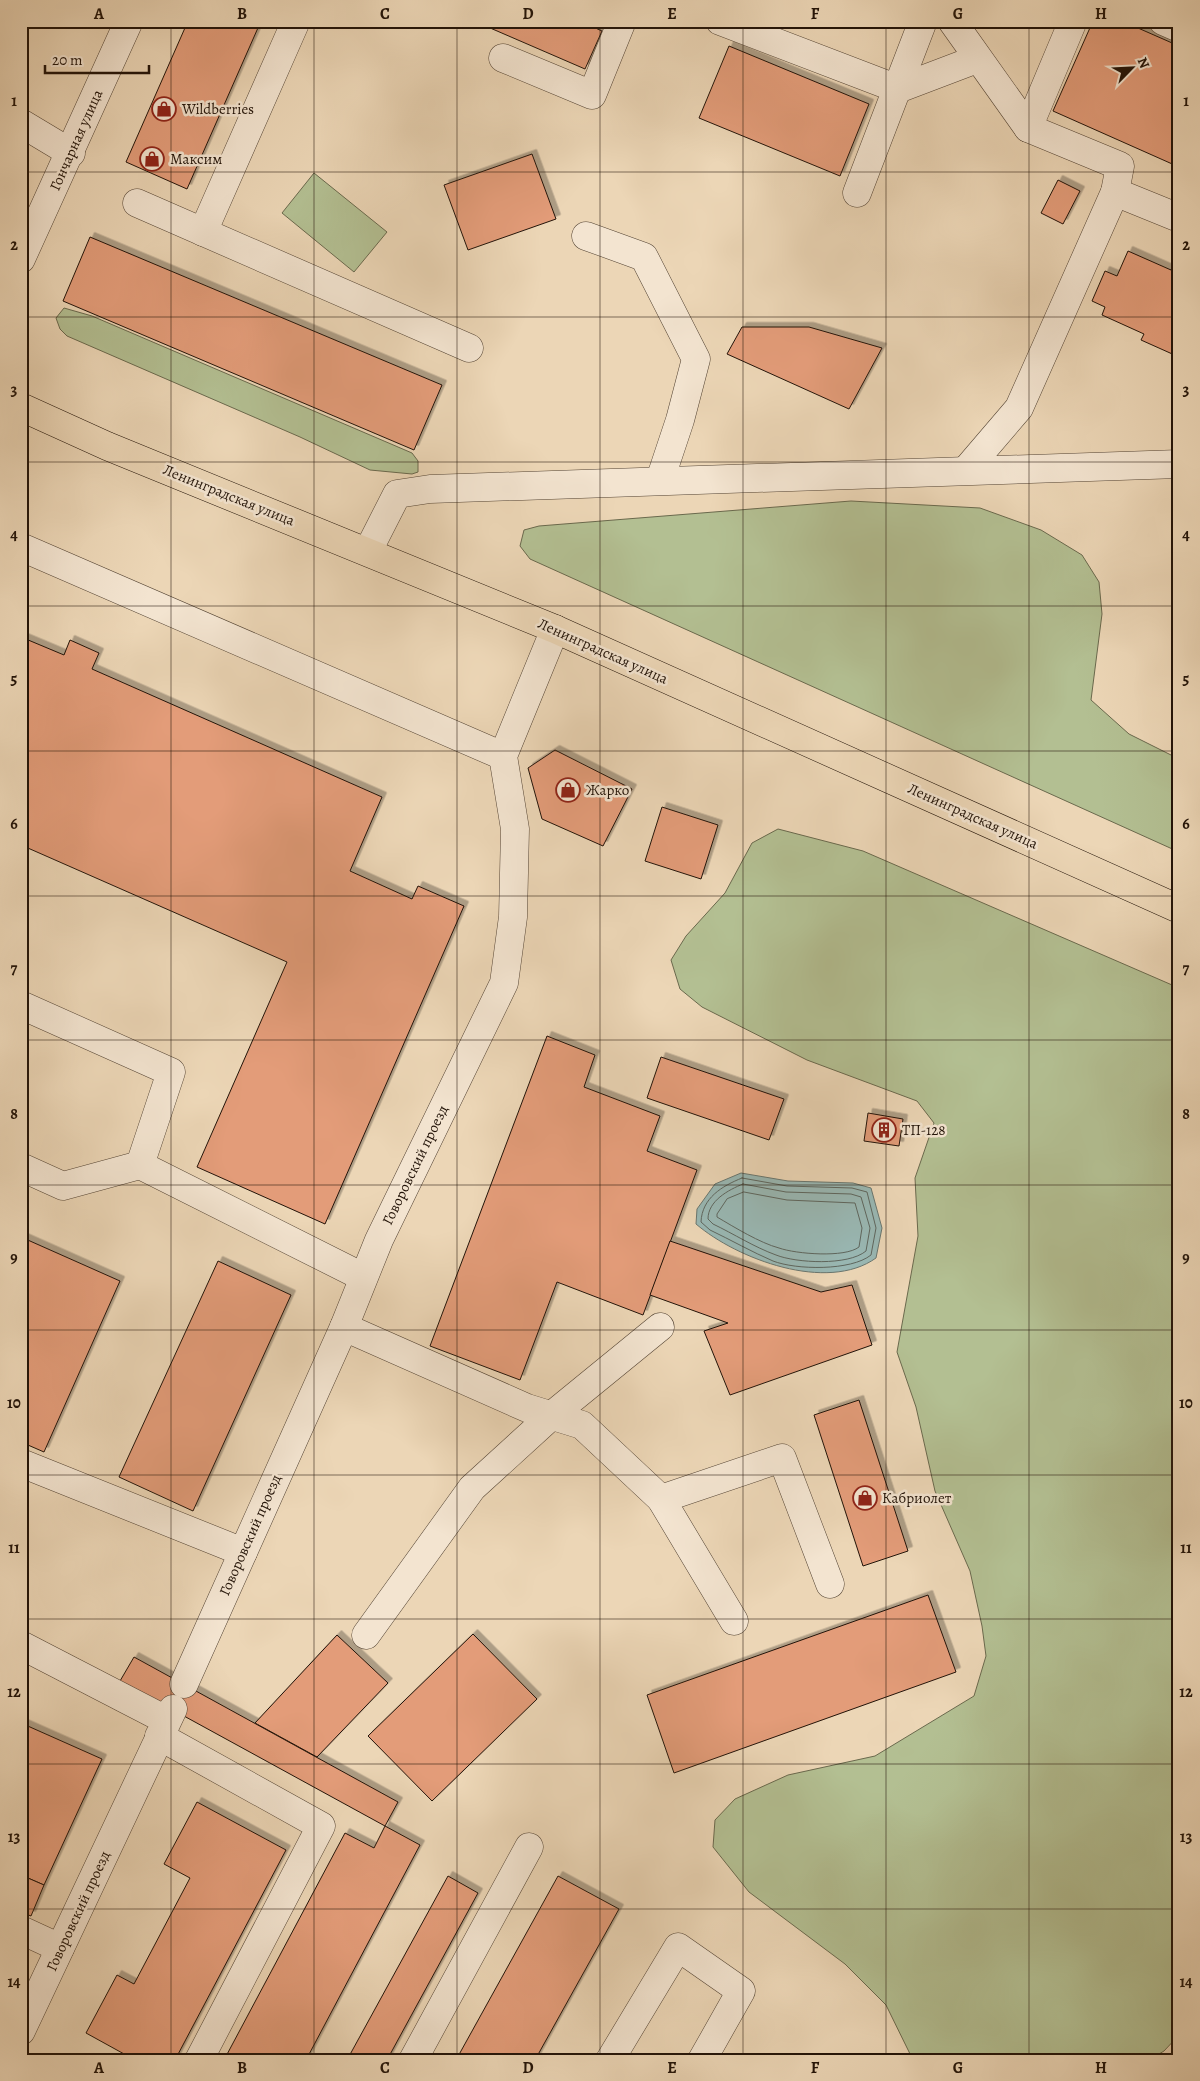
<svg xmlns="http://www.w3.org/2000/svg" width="1200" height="2081" font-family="Alegreya,serif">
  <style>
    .green { fill: #b3bf92; stroke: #6a694d }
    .water { fill: #99b8b4; stroke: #69766f }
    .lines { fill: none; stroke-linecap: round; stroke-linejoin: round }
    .shore { stroke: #5e665e; stroke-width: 1 }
    .building { fill: #e39c79; stroke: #221308; filter: url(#shadow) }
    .minor-casing { stroke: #544434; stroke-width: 29 }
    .major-casing { stroke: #221308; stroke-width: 29 }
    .minor { stroke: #f3e4d0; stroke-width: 28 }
    .major { stroke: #ecd6b6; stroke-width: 28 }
    .grid { fill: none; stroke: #221308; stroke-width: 1; stroke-opacity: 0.55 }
    .labels { text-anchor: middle; stroke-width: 5; stroke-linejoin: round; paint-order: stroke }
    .poi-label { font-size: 15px; fill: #221308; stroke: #f3e4d0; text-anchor: start }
    .street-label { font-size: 15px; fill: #221308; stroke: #f3e4d0 }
    .neatline { fill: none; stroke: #221308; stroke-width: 2 }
    .grid-label { font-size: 16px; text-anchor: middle; font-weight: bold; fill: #221308 }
  </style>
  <defs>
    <filter id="shadow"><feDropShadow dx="4.5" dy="-4.5" stdDeviation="0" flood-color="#0004"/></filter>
  </defs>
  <rect width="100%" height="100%" fill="#ecd6b6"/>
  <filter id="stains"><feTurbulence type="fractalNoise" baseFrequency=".004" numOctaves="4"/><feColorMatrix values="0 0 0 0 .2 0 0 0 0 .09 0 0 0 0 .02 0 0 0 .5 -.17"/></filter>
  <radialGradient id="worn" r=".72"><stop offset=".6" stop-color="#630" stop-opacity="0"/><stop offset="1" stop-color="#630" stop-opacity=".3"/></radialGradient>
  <!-- green -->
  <g class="green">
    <polygon points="314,173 387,232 354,272 282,213"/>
    <polygon points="64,308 92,316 412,453 418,461 418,472 412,474 370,470 300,437 67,336 60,329 56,318"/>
    <polygon points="851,501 980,508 1041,530 1082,555 1099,582 1102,614 1091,700 1129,734 1179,759 1179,852 530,559 520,546 524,530 539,526"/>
    <polygon points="778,829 863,851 1179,988 1179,2035 1164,2051 1149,2060 913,2060 886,2005 845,1964 749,1892 713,1847 715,1820 735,1799 788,1775 875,1756 974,1696 986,1656 982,1626 970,1571 935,1491 916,1407 897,1352 918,1236 915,1178 934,1123 917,1101 807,1060 702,1007 680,989 671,960 686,936 725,893 752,843"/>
  </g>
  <!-- water -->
  <path class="water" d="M 741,1173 L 788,1181 L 853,1183 L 871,1188 L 882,1228 L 876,1258 C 827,1293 737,1259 696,1224 L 697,1209 L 715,1184 Z"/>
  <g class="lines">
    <!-- shore -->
    <g class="shore">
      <path d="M 742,1178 L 787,1186 L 852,1188 L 867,1192 L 876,1228 L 871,1255 C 851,1271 796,1270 773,1261 C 752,1252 731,1240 710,1230 L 701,1222 C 702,1198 722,1186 742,1178 Z"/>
      <path d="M 743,1184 L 786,1192 L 851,1194 L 861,1197 L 870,1228 L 866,1251 C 848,1266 796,1263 776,1255 C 754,1247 734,1234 713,1224 L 708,1219 C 708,1201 728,1190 743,1184 Z"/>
      <path d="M 744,1192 L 787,1200 L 855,1203 L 862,1228 L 859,1247 C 845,1258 796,1254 779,1248 C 760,1243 734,1227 717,1217 L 717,1214 L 727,1199 Z"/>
    </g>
  </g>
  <!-- building -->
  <g class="building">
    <polygon points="188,21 261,21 187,189 126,162"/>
    <polygon points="474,21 580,21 602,31 585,69"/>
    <polygon points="1093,21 1122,21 1179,46 1179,167 1053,111"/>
    <polygon points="729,46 869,104 840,176 699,118"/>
    <polygon points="532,154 556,219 468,250 444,185"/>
    <polygon points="1058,180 1080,191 1063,224 1041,213"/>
    <polygon points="90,237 442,385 414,450 63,301"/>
    <polygon points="1128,251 1171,270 1174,261 1179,263 1179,357 1141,340 1144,334 1102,315 1105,307 1092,301 1105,271 1117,276"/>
    <polygon points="742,327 809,327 882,348 849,409 727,354"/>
    <polygon points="21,637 64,655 70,640 99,653 92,669 382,797 350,871 412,899 418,886 464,906 325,1224 197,1167 287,962 21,845"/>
    <polygon points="555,750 632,789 603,846 542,819 528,768"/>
    <polygon points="662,807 718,825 701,879 645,861"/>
    <polygon points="547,1036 595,1055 584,1087 660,1116 647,1151 697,1170 643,1315 557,1282 520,1380 430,1346"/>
    <polygon points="661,1057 784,1099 769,1140 647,1098"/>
    <polygon points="868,1113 903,1119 899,1146 864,1141"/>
    <polygon points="21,1237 120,1281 44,1452 21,1442"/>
    <polygon points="670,1241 821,1292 852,1285 872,1345 730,1395 704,1331 728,1323 650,1295"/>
    <polygon points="218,1261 291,1295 193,1511 119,1477"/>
    <polygon points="859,1400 908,1551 863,1566 814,1415"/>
    <polygon points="928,1595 956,1672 674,1773 647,1695"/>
    <polygon points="473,1634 537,1699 432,1801 368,1736"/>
    <polygon points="337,1635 388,1683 317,1757 255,1723"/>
    <polygon points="134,1657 398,1802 385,1826 120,1681"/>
    <polygon points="21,1723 102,1759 44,1885 21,1875"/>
    <polygon points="197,1802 286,1850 175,2060 135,2060 86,2033 117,1975 134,1984 190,1878 164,1864"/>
    <polygon points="385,1826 420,1845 306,2060 224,2060 345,1833 374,1848"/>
    <polygon points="21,1875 44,1885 31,1916 21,1912"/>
    <polygon points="448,1876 478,1893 387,2060 347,2060"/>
    <polygon points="558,1876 619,1909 535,2060 456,2060"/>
  </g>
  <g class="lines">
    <!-- minor casing -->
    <g class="minor-casing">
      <g id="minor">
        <polyline points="720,21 898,89 977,59"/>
        <polyline points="952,21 1028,128 1073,21"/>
        <polyline points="1163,21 1179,28"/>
        <polyline points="503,58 592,95 622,21"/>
        <polyline points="21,123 71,153"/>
        <polyline points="1028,128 1120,166 1115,192"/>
        <polyline points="857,193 923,21"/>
        <polyline points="137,203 469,348"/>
        <polyline points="203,232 296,21"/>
        <polyline points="586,236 644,257 696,359 680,420 660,480"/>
        <polyline points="21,259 129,21"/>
        <polyline points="966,470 1019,408 1115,192 1179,218"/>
        <polyline points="21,547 503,756"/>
        <polyline points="368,551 397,494 430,489 1179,464"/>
        <polyline points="21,1005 171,1072 140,1165"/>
        <polyline points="21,1167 63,1186 140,1165 363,1277"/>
        <polyline points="344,1327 527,1408 582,1425 661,1499 782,1458 830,1584"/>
        <polyline points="21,1463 243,1552"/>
        <polyline points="661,1499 734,1621"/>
        <polyline points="366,1635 472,1488 551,1416 660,1327"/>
        <polyline points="21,1645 166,1720"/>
        <polyline points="184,1684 344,1327 379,1240 504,983 513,917 515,829 503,756 555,629"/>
        <polyline points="159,1736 321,1826 199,2060"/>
        <polyline points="21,1930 60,1948"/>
        <polyline points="21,2031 173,1709"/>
        <polyline points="413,2060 529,1847"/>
        <polyline points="610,2060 678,1947 741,1991 702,2060"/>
      </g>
    </g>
    <!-- major casing -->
    <g class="major-casing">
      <polyline id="major" points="21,407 107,446 555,629 1179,909"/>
    </g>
    <!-- minor -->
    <use href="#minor" class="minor"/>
    <!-- major -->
    <use href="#major" class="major"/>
  </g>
  <!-- grid -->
  <path class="grid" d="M 171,21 L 171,2060M 314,21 L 314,2060M 457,21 L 457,2060M 600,21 L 600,2060M 743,21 L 743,2060M 886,21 L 886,2060M 1029,21 L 1029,2060M 21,172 L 1179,172M 21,317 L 1179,317M 21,462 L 1179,462M 21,606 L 1179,606M 21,751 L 1179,751M 21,896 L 1179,896M 21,1040 L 1179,1040M 21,1185 L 1179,1185M 21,1330 L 1179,1330M 21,1475 L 1179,1475M 21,1619 L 1179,1619M 21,1764 L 1179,1764M 21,1909 L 1179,1909"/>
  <!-- icons -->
  <defs>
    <g id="shop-ring" transform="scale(1.25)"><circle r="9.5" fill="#f3e4d0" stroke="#8f2418" stroke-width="1.5"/><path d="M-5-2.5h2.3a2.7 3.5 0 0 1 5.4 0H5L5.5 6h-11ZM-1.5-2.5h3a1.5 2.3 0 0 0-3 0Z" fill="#8f2418"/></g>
    <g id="building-ring" transform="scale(1.25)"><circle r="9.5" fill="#f3e4d0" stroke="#8f2418" stroke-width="1.5"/><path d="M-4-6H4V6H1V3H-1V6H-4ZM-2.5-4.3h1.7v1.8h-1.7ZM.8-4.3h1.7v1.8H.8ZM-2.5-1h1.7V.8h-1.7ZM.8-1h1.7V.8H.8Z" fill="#8f2418"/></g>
  </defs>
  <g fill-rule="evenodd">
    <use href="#shop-ring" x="164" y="109"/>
    <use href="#shop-ring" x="152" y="159"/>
    <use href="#shop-ring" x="568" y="790"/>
    <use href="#building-ring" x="884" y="1130"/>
    <use href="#shop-ring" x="865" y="1498"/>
  </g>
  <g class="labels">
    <!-- poi labels -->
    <g class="poi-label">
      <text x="182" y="114">Wildberries</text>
      <text x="170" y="164">Максим</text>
      <text x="586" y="795">Жарко</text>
      <text x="902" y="1135">ТП-128</text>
      <text x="882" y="1503">Кабриолет</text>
    </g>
    <!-- street labels -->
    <g class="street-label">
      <text transform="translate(76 140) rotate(-66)" y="5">Гончарная улица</text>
      <text transform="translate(229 495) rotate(22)" y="5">Ленинградская улица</text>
      <text transform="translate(603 651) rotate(24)" y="5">Ленинградская улица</text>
      <text transform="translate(973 816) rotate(24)" y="5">Ленинградская улица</text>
      <text transform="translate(415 1165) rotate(-64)" y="5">Говоровский проезд</text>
      <text transform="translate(250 1535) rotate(-66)" y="5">Говоровский проезд</text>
      <text transform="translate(78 1911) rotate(-65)" y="5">Говоровский проезд</text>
    </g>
  </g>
  <!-- margin -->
  <rect width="1200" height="2081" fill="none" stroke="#ecd6b6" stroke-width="55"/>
  <!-- north arrow -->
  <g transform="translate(1132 68) rotate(66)" stroke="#f3e4d0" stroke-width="4" paint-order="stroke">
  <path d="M0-4L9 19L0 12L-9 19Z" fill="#221308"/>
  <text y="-8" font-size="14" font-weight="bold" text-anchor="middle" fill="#221308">N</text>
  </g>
  <!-- scale -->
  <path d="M45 65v8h104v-8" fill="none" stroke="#221308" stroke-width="2.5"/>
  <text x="52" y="65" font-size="15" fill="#221308" stroke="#f3e4d0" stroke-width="4" paint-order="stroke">20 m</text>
  <rect x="28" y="28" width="1144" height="2026" class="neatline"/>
  <g class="grid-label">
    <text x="99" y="19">A</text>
    <text x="242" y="19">B</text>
    <text x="385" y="19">C</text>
    <text x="528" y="19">D</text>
    <text x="672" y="19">E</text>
    <text x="815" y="19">F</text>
    <text x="958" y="19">G</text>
    <text x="1101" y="19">H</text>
    <text x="14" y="106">1</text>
    <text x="1186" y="106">1</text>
    <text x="14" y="250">2</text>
    <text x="1186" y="250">2</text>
    <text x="14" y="395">3</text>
    <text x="1186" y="395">3</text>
    <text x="14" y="540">4</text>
    <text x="1186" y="540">4</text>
    <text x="14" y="684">5</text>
    <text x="1186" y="684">5</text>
    <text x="14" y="829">6</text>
    <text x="1186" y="829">6</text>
    <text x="14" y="974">7</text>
    <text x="1186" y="974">7</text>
    <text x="14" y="1119">8</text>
    <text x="1186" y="1119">8</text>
    <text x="14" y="1263">9</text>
    <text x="1186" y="1263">9</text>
    <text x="14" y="1408">10</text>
    <text x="1186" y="1408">10</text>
    <text x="14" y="1553">11</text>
    <text x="1186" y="1553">11</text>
    <text x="14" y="1697">12</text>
    <text x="1186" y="1697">12</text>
    <text x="14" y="1842">13</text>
    <text x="1186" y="1842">13</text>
    <text x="14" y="1987">14</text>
    <text x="1186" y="1987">14</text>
    <text x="99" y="2073">A</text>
    <text x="242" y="2073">B</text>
    <text x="385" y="2073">C</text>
    <text x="528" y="2073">D</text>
    <text x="672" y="2073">E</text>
    <text x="815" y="2073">F</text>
    <text x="958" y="2073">G</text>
    <text x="1101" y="2073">H</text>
  </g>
  <rect width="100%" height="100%" filter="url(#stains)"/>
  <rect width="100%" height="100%" fill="url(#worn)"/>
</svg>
